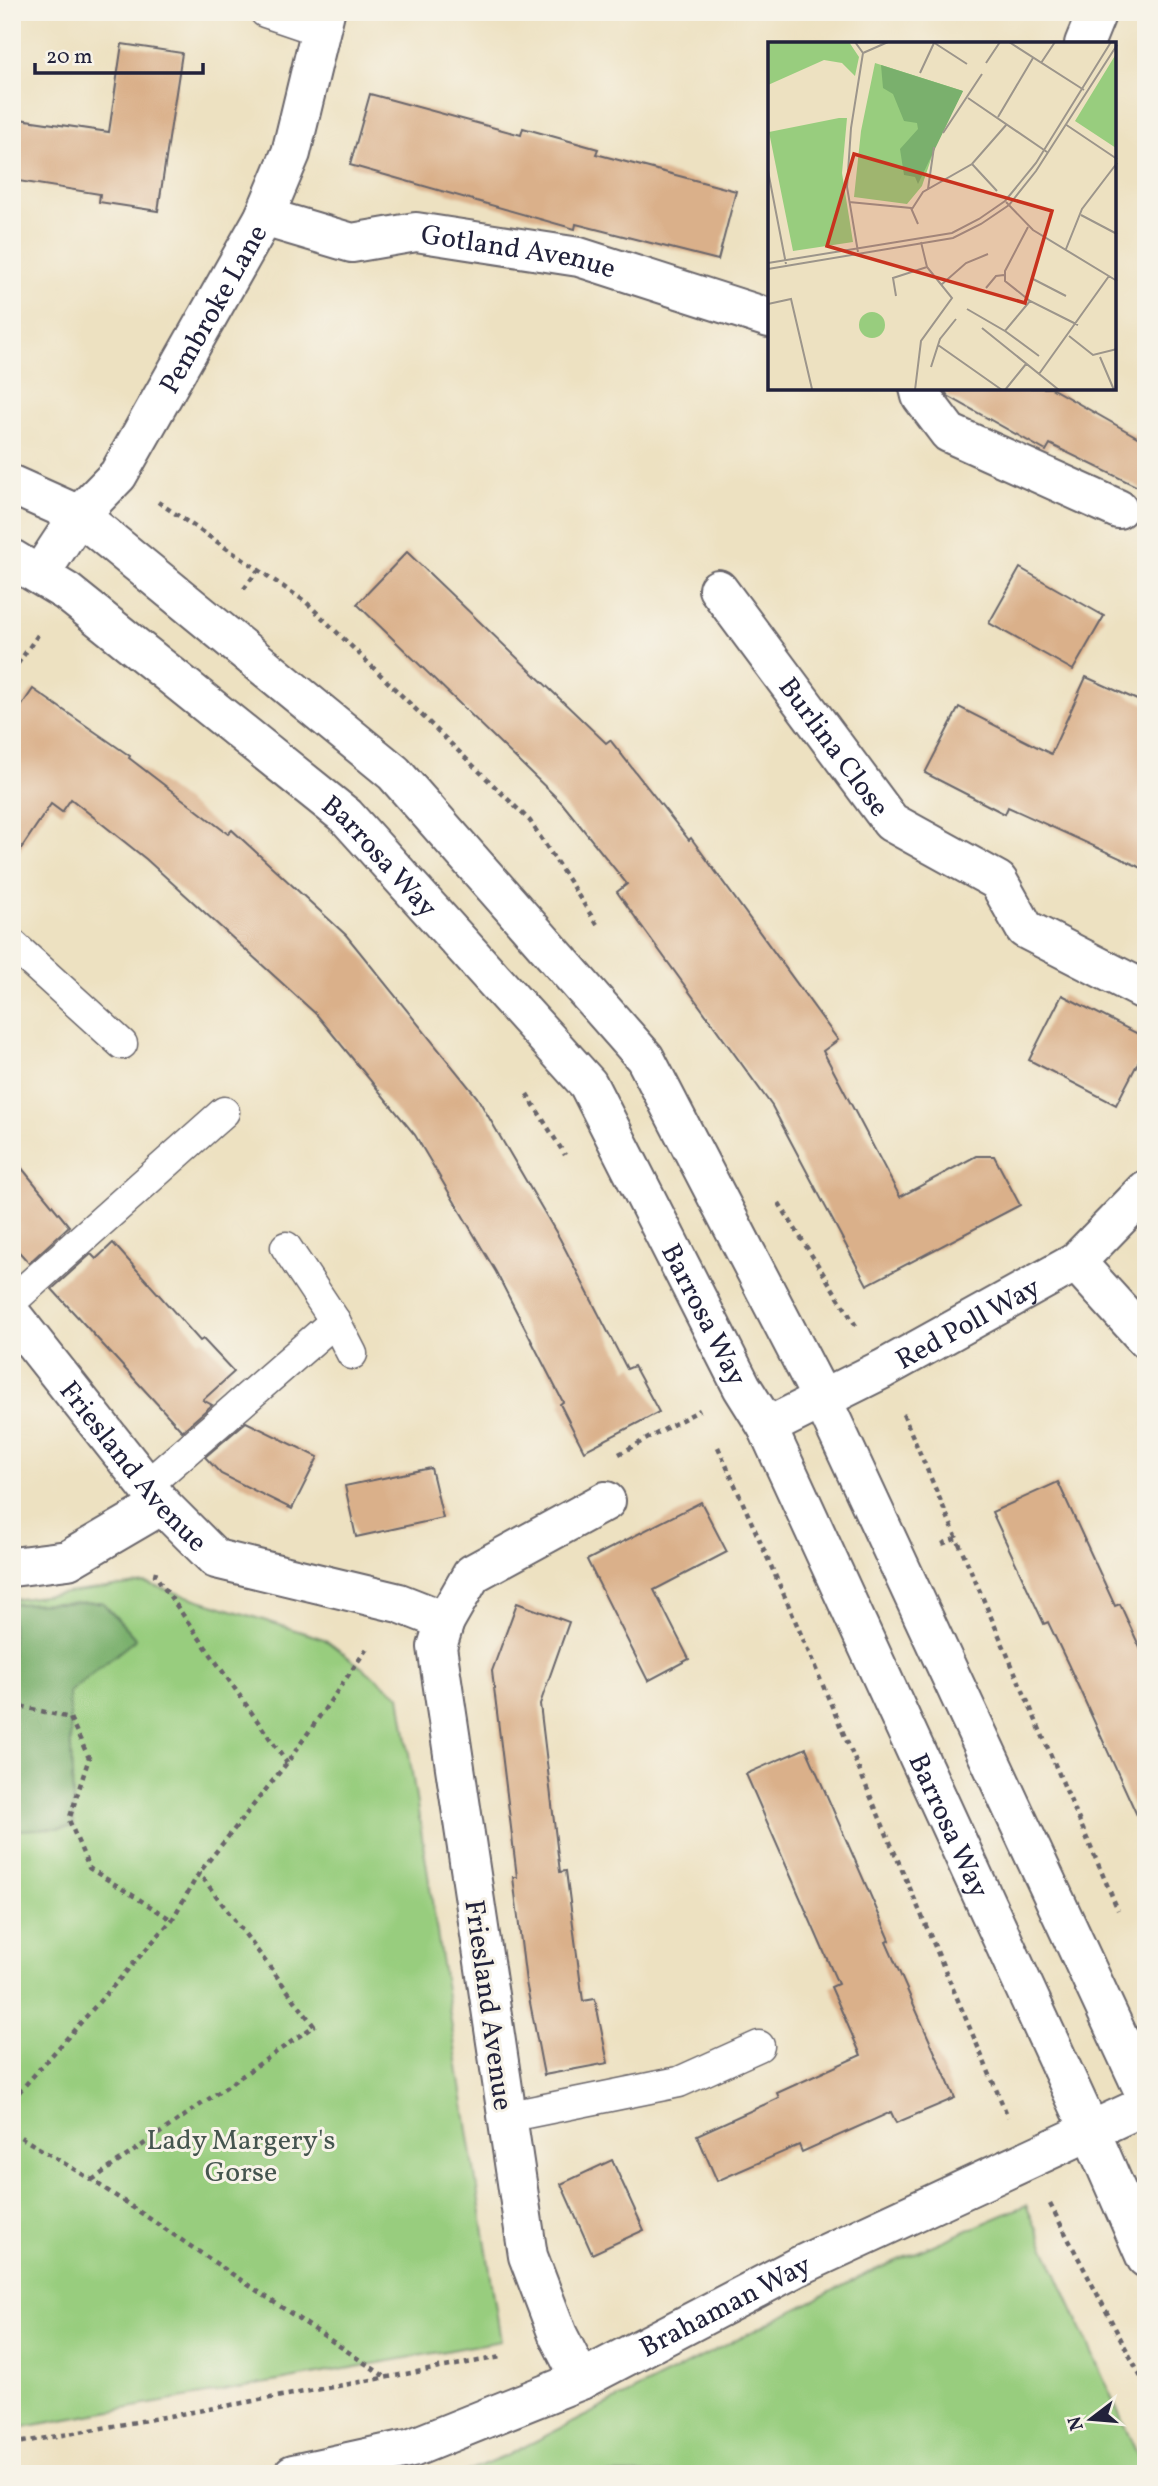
<svg xmlns="http://www.w3.org/2000/svg" width="1158" height="2486" font-family="Vollkorn,serif">
  <style>
    .green { fill: #98cd7e; stroke: #5d785c; stroke-width: 2 }
    .forest { fill: #7ab06d; stroke: #4e6954; stroke-width: 2 }
    .building { fill: #dab08a }
    .lines { fill: none; stroke-linecap: round; stroke-linejoin: round }
    .lane-casing { stroke: #69656a; stroke-width: 33 }
    .street-casing { stroke: #69656a; stroke-width: 42 }
    .secondary-casing { stroke: #69656a; stroke-width: 42 }
    .path { stroke: #69656a; stroke-width: 4.5; stroke-dasharray: 5 5; stroke-linecap: butt }
    .lane { stroke: #fff; stroke-width: 30 }
    .street { stroke: #fff; stroke-width: 38 }
    .secondary { stroke: #fff; stroke-width: 38 }
    .labels { text-anchor: middle; stroke-width: 6; stroke-linejoin: round; paint-order: stroke }
    .street-label { font-size: 28px; fill: #22223b; stroke: #f7f3e8 }
    .park-label { font-size: 28px; fill: #45554f; stroke: #f7f3e8 }
    .inset-road { fill: none; stroke: #9c958b; stroke-width: 2 }
    .view { fill: #c8321e; fill-opacity: 0.15; stroke: #c8321e; stroke-width: 3.5 }
    .inset-edge { fill: none; stroke: #22223b; stroke-width: 3.5 }
  </style>
  <rect width="100%" height="100%" fill="#f7f3e8"/>
  <filter id="ink" filterUnits="userSpaceOnUse"><feTurbulence type="fractalNoise" baseFrequency=".0143" numOctaves="2"/><feDisplacementMap in="SourceGraphic" scale="14" xChannelSelector="R" yChannelSelector="G"/><feConvolveMatrix kernelMatrix="1 2 1 2 8 2 1 2 1" color-interpolation-filters="sRGB"/></filter>
  <filter id="wash" filterUnits="userSpaceOnUse"><feTurbulence type="fractalNoise" baseFrequency=".00686" numOctaves="4" result="noise"/><feDisplacementMap in="SourceGraphic" scale="28" xChannelSelector="R" yChannelSelector="G"/><feGaussianBlur stdDeviation="1.57" result="paint"/><feColorMatrix in="noise" values="0 0 0 0 0 0 0 0 0 0 0 0 0 0 0 0 0 1.4 0 .05"/><feComposite in="paint" operator="in"/></filter>
  <g filter="url(#wash)">
    <rect width="100%" height="100%" fill="#ede1c1"/>
    <!-- green -->
    <g class="green">
      <polygon points="145,1583 324,1639 400,1696 501,2341 12,2429 12,1600"/>
      <polygon points="1026,2205 1146,2474 462,2474 504,2457 866,2274"/>
    </g>
    <!-- forest -->
    <polygon class="forest" points="102,1602 136,1639 69,1692 74,1827 19,1830 12,1834 12,1604"/>
    <g id="blocks">
      <!-- building -->
      <g class="building">
        <polygon points="122,44 182,53 158,211 99,202 100,194 12,180 12,118 109,132"/>
        <polygon points="370,94 521,135 523,128 598,149 596,154 736,191 718,260 576,224 575,229 350,165"/>
        <polygon points="943,388 1051,388 1146,442 1146,491 1050,444 1046,451 948,396"/>
        <polygon points="407,552 606,743 610,740 689,840 691,838 838,1040 823,1051 900,1197 976,1156 994,1156 1020,1205 867,1285 772,1106 617,892 627,884 562,803 357,604"/>
        <polygon points="1020,568 1104,616 1073,670 989,623"/>
        <polygon points="1086,677 1146,704 1146,870 1008,807 1005,814 925,773 959,707 1051,754"/>
        <polygon points="33,689 130,756 129,758 228,834 232,830 346,935 477,1097 560,1239 627,1369 634,1366 659,1412 584,1451 560,1404 563,1402 496,1272 415,1135 317,1015 146,859 71,799 62,812 51,804 12,862 12,720"/>
        <polygon points="1062,995 1146,1038 1146,1047 1116,1105 1029,1060"/>
        <polygon points="12,1156 69,1226 29,1263 12,1244"/>
        <polygon points="113,1243 200,1341 203,1339 234,1372 203,1400 212,1405 182,1431 52,1289 91,1254 96,1259"/>
        <polygon points="246,1422 318,1457 292,1509 221,1474 205,1457"/>
        <polygon points="431,1468 443,1518 356,1537 345,1486"/>
        <polygon points="1058,1482 1115,1606 1120,1604 1146,1661 1146,1835 1068,1664 1048,1622 1044,1624 992,1512"/>
        <polygon points="701,1502 727,1552 654,1590 689,1659 648,1681 587,1560"/>
        <polygon points="517,1603 569,1622 540,1704 560,1872 566,1871 583,2001 595,1999 608,2063 544,2075 526,1982 513,1877 517,1877 492,1671"/>
        <polygon points="806,1748 890,1940 886,1942 955,2098 896,2123 891,2112 802,2152 799,2145 717,2181 697,2135 779,2098 777,2093 861,2055 831,1987 838,1984 746,1774"/>
        <polygon points="612,2160 644,2230 592,2254 561,2184"/>
      </g>
    </g>
  </g>
  <g filter="url(#ink)">
    <use href="#blocks" fill-opacity="0" stroke="#69656a" stroke-width="2"/>
    <g class="lines">
      <!-- lane casing -->
      <g class="lane-casing">
        <g id="lane">
          <polyline points="265,12 321,31"/>
          <polyline points="12,944 122,1044"/>
          <polyline points="286,1247 335,1321 352,1354"/>
          <polyline points="12,1301 224,1112"/>
          <polyline points="146,1486 335,1321"/>
          <polyline points="506,2117 679,2082 759,2046"/>
        </g>
      </g>
      <!-- street casing -->
      <g class="street-casing">
        <g id="street">
          <polyline points="1084,44 1097,12"/>
          <path id="s1" d="M 264,217 L 352,243 L 416,232 L 579,257 L 769,318"/>
          <polyline points="919,388 921,396 949,433 1118,509"/>
          <path id="s2" d="M 40,574 L 79,515 L 118,475 L 264,217 L 291,153 L 325,12"/>
          <path id="s3" d="M 718,589 L 891,822 L 998,881 L 1025,929 L 1146,991"/>
          <polyline points="1076,1262 1146,1339"/>
          <path id="s4" d="M 12,1315 L 162,1505 L 216,1559 L 399,1603 L 445,1621"/>
          <path id="s5" d="M 767,1427 L 883,1369 L 1076,1262 L 1146,1190"/>
          <polyline points="12,1567 68,1560 162,1505"/>
          <polyline points="581,2380 558,2335 528,2256 437,1647 445,1621 472,1574 606,1501"/>
          <path id="s6" d="M 293,2474 L 412,2448 L 581,2380 L 797,2267 L 1146,2105"/>
        </g>
      </g>
      <!-- secondary casing -->
      <g class="secondary-casing">
        <g id="secondary">
          <polyline points="12,485 79,515 394,773 645,1058 822,1399 1146,2096"/>
          <path id="s7" d="M 12,559 L 67,592 L 346,816 L 588,1084 L 742,1387 L 767,1427 L 1090,2130 L 1146,2258"/>
        </g>
      </g>
      <!-- path -->
      <g class="path">
        <polyline points="158,502 306,602 530,821 598,926"/>
        <polyline points="244,589 258,570"/>
        <polyline points="12,672 40,632"/>
        <polyline points="527,1094 565,1155"/>
        <polyline points="779,1203 858,1329"/>
        <polyline points="903,1414 1118,1910"/>
        <polyline points="718,1447 788,1604 1008,2117"/>
        <polyline points="619,1454 700,1410"/>
        <polyline points="942,1544 957,1538"/>
        <polyline points="156,1571 155,1575 287,1763"/>
        <polyline points="12,1704 70,1718 89,1758 69,1820 89,1868 172,1920"/>
        <polyline points="12,2100 172,1920 199,1873 287,1763 368,1647"/>
        <polyline points="12,2132 92,2180 384,2376"/>
        <polyline points="92,2180 314,2026 199,1873"/>
        <polyline points="1050,2204 1146,2387"/>
        <polyline points="12,2444 501,2357"/>
      </g>
      <!-- lane -->
      <use href="#lane" class="lane"/>
      <!-- street -->
      <use href="#street" class="street"/>
      <!-- secondary -->
      <use href="#secondary" class="secondary"/>
    </g>
  </g>
  <g class="labels">
    <!-- street labels -->
    <g class="street-label">
      <text dy="10" stroke="none"><textPath href="#s1" startOffset="261">Gotland Avenue</textPath></text>
      <text dy="10" stroke="none"><textPath href="#s2" startOffset="318">Pembroke Lane</textPath></text>
      <text dy="10" stroke="none"><textPath href="#s3" startOffset="196">Burlina Close</textPath></text>
      <text dy="10" stroke="none"><textPath href="#s7" startOffset="474">Barrosa Way</textPath></text>
      <text dy="10" stroke="none"><textPath href="#s7" startOffset="1041">Barrosa Way</textPath></text>
      <text dy="10" stroke="none"><textPath href="#s5" startOffset="226">Red Poll Way</textPath></text>
      <text dy="10" stroke="none"><textPath href="#s4" startOffset="194">Friesland Avenue</textPath></text>
      <text dy="10" stroke="none"><textPath href="#s7" startOffset="1608">Barrosa Way</textPath></text>
      <text transform="translate(490 2005) rotate(82)" y="10">Friesland Avenue</text>
      <text dy="10" stroke="none"><textPath href="#s6" startOffset="466">Brahaman Way</textPath></text>
    </g>
    <!-- park labels -->
    <g class="park-label">
      <text x="241" y="2149">Lady Margery's<tspan x="241" dy="32">Gorse</tspan></text>
    </g>
  </g>
  <!-- overview -->
  <g transform="translate(768 42)">
    <rect width="348" height="348" fill="#ede1c1"/>
    <path d="M 0,0 L 81,0 L 91,15 L 87,34 L 74,21 L 56,18 L 0,43 ZM 348,12 L 348,106 L 307,79 ZM 107,21 L 195,49 L 169,99 L 154,144 L 139,162 L 86,155 L 93,89 ZM 71,76 L 79,76 L 74,131 L 85,200 L 25,209 L 1,90 ZM91 283a13 13 0 1 1 26 0a13 13 0 1 1-26 0Z" fill="#98cd7e"/>
    <path d="M 113,23 L 195,49 L 150,142 L 147,135 L 136,133 L 132,107 L 150,87 L 149,81 L 136,79 L 125,52 L 115,46 Z" fill="#7ab06d"/>
    <path class="inset-road" d="M 87,0 L 95,11 L 83,86 L 79,145 L 90,210M 165,0 L 199,22M 241,0 L 316,48M 95,11 L 120,0M 218,21 L 232,0M 273,21 L 287,0M 152,31 L 166,1M 200,56 L 279,110M 230,75 L 265,16M 297,82 L 349,117M 175,91 L 214,32M 204,122 L 229,149M 0,129 L 18,222M 160,147 L 166,105M 81,160 L 143,166 L 150,182M 238,160 L 265,188 L 349,239M 144,167 L 155,150 L 204,122 L 239,82M 313,173 L 349,192M 260,185 L 237,229 L 237,239 L 262,259 L 310,283M 298,207 L 314,167 L 349,121M 0,221 L 184,191 L 211,177 L 237,159 L 268,121 L 343,0M 0,227 L 185,196 L 213,182 L 241,163 L 268,129 L 349,3M 265,237 L 298,254M 173,243 L 198,221 L 220,212M 218,246 L 228,234 L 236,233M 128,254 L 125,236 L 159,225M 0,262 L 23,257 L 44,347M 199,267 L 237,289 L 262,259M 214,286 L 291,348M 237,289 L 271,314M 301,294 L 325,313 L 349,307M 170,303 L 234,348M 332,315 L 346,348M 163,325 L 172,297 L 188,277M 271,332 L 341,234M 147,348 L 153,299 L 184,256 L 159,225 L 153,200M 237,348 L 258,322"/>
    <path class="view" d="M 86,112 L 284,169 L 257,261 L 59,204 Z"/>
    <rect width="348" height="348" class="inset-edge"/>
  </g>
  <!-- margin -->
  <rect width="1158" height="2486" fill="none" stroke="#f7f3e8" stroke-width="42"/>
  <!-- north arrow -->
  <g transform="translate(1091 2419) rotate(254)" stroke="#f7f3e8" stroke-width="5" paint-order="stroke">
  <path d="M0-5L12 26L0 18L-12 26Z" fill="#22223b"/>
  <text y="-10" font-size="19" font-weight="bold" text-anchor="middle" fill="#22223b">N</text>
  </g>
  <!-- scale -->
  <path d="M35 63v10h168v-10" fill="none" stroke="#22223b" stroke-width="3.5"/>
  <text x="46" y="63" font-size="21" fill="#22223b" stroke="#f7f3e8" stroke-width="5" paint-order="stroke">20 m</text>
</svg>
